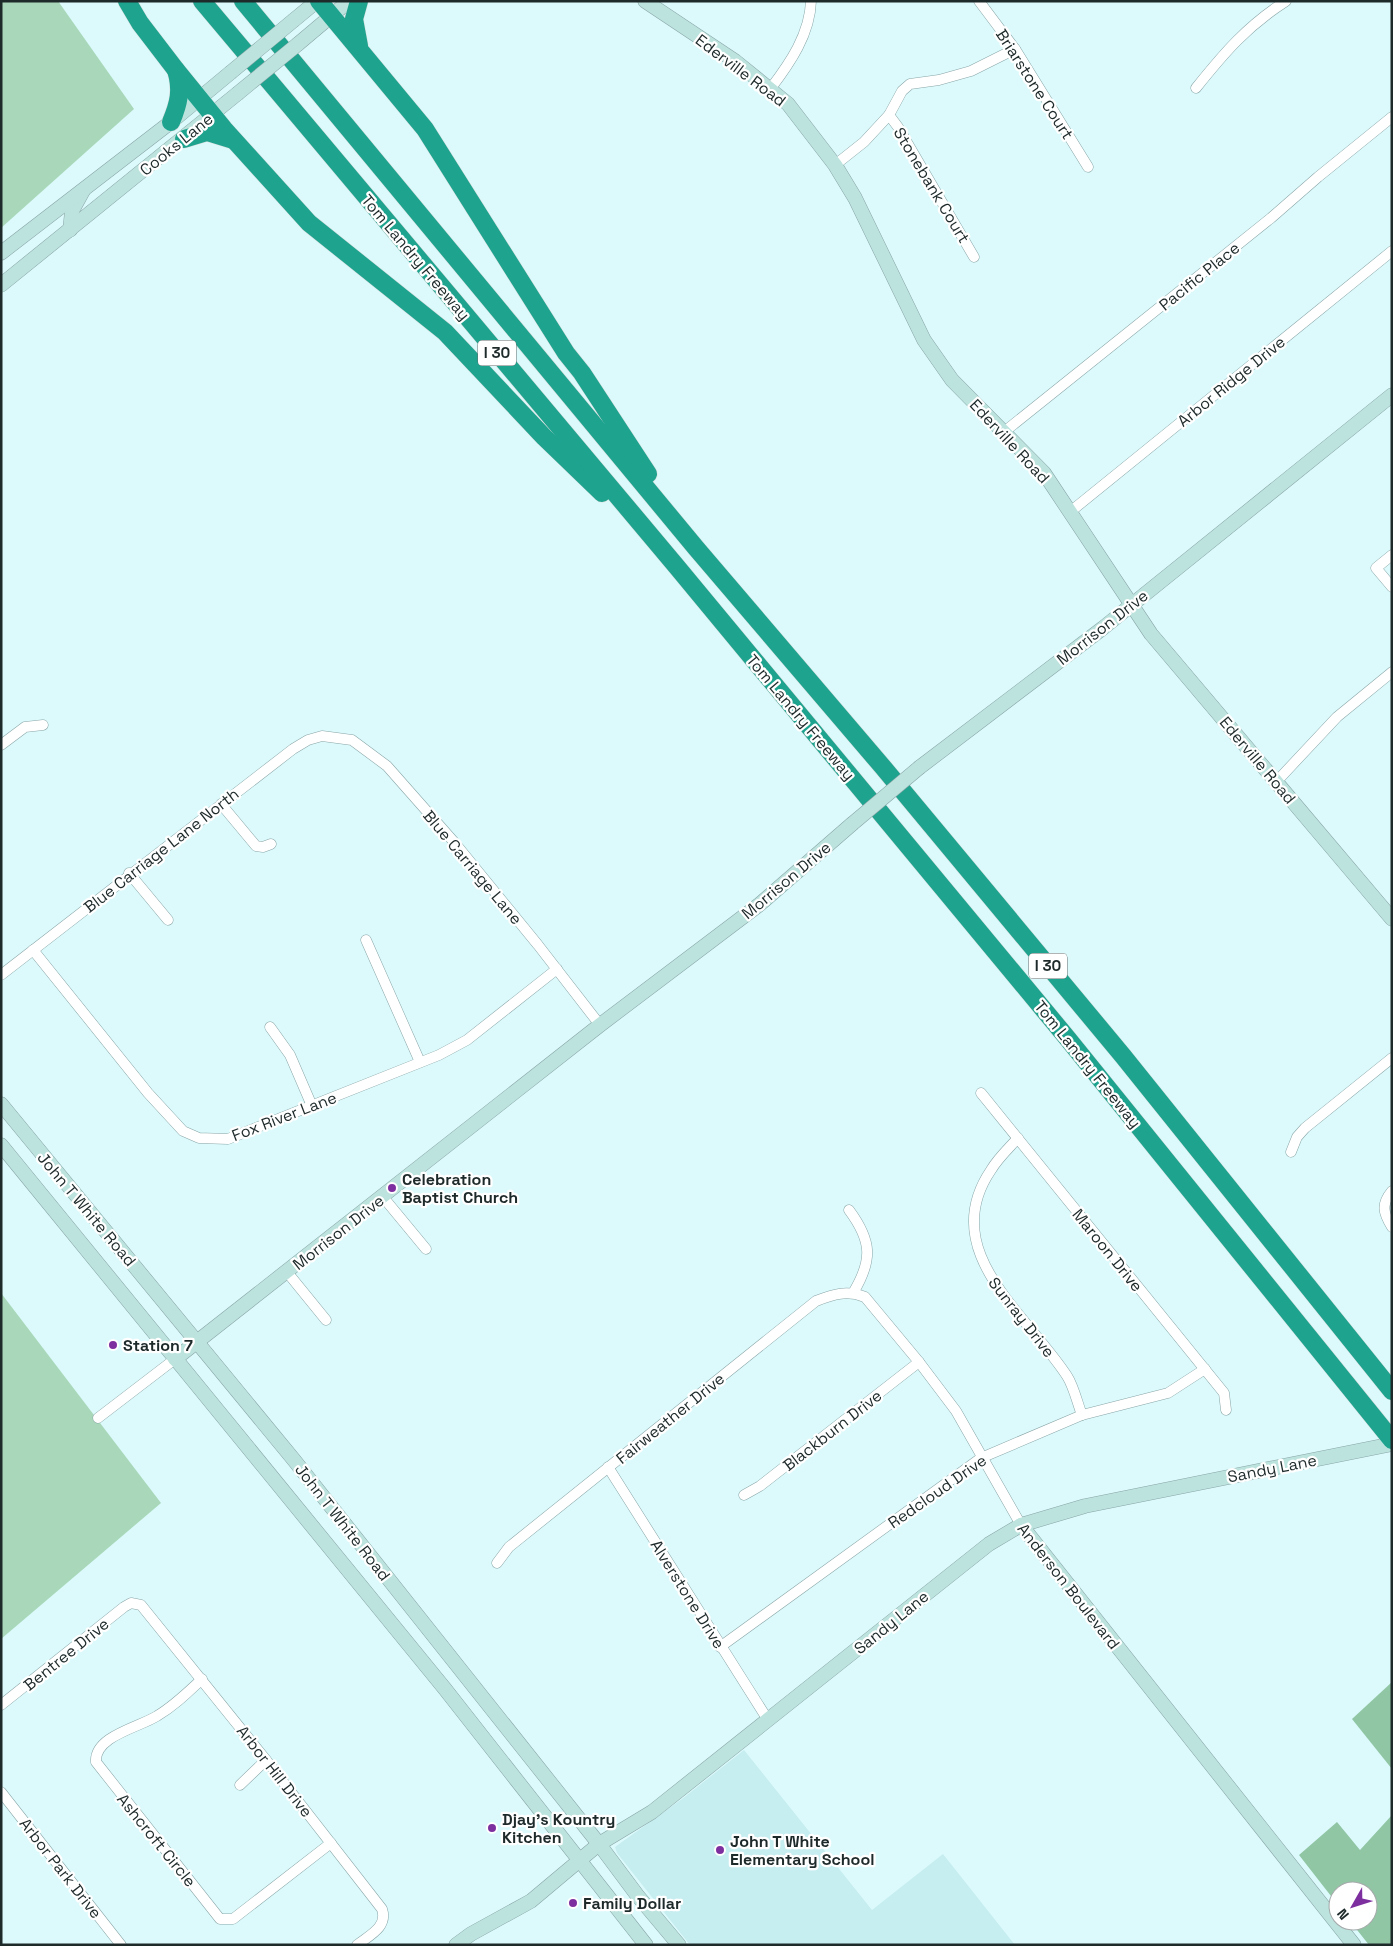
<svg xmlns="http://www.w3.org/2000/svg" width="1393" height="1946" font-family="'Space Grotesk',sans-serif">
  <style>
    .built { fill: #c6edf0 }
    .green { fill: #a8d8b9 }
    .forest { fill: #91c6a5 }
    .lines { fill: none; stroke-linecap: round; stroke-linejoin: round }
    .street-casing { stroke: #89a5a7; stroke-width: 11 }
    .secondary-casing { stroke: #89a5a7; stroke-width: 15 }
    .highway-casing { stroke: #dbdddd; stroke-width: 19 }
    .street { stroke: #fff; stroke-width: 10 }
    .secondary { stroke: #bce3dd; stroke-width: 14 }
    .highway { stroke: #1ea38f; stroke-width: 18 }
    .secondary-bridge-casing { stroke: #89a5a7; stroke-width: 15; stroke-linecap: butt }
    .secondary-bridge { stroke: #bce3dd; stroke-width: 14 }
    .poi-dot { fill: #7d2f9f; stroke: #fff; stroke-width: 2 }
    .labels { text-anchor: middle; stroke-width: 4.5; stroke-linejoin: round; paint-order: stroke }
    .shield { fill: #fff; stroke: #62696a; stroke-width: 1 }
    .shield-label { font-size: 15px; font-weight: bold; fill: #1e292a }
    .street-label { font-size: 16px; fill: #1e292a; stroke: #fff }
    .poi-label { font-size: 16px; font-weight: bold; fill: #1e292a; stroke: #fff; text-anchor: start }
  </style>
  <rect width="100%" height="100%" fill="#dcfafc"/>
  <!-- built -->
  <polygon class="built" points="744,1750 872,1910 943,1854 1015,1945 690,1945 617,1853 615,1847 682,1799"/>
  <!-- green -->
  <g class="green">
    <polygon points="1,1 58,1 134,109 1,228"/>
    <polygon points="1,1293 161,1503 1,1639"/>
  </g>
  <!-- forest -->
  <g class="forest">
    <polygon points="1392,1682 1392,1769 1352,1719"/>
    <polygon points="1392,1815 1392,1945 1369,1945 1350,1921 1368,1921 1368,1891 1338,1891 1338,1905 1299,1855 1337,1822 1360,1850"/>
  </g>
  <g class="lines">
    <!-- street casing -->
    <g class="street-casing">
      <g id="street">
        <polyline points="979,1 1015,49 1088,167"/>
        <path d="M 771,88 C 790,63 810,34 811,1"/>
        <path d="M 1196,88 C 1224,53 1247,26 1286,1"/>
        <polyline points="889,115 898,127 974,257"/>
        <polyline points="835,165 864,142 889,115 902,91 910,84 939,80 971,71 1015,49"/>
        <polyline points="1004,432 1271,218 1318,177 1392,117"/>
        <polyline points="1070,512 1392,251"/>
        <polyline points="1392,555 1376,568 1392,587"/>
        <polyline points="1,745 25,727 43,725"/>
        <polyline points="1277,781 1337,717 1392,672"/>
        <polyline points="221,804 256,846 263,847 271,844"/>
        <polyline points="129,873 168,920"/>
        <polyline points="366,940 420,1062"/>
        <polyline points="33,950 148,1093 183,1131 199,1138 228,1139 439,1055 467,1040 557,969"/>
        <polyline points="1,975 293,749 308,740 322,736 352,740 387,766 454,842 538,945 600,1025"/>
        <polyline points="270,1027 290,1055 312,1106"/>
        <polyline points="981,1093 1224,1393 1226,1410"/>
        <path d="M 1018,1138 C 1009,1148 998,1158 991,1170 C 936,1251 1027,1314 1067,1376 C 1074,1387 1077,1402 1082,1415"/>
        <polyline points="1291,1152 1297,1137 1305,1128 1392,1058"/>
        <path d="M 1392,1191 C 1381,1204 1383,1213 1392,1227"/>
        <polyline points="383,1197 426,1249"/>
        <path d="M 849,1210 C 872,1241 873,1260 853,1293"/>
        <polyline points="287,1272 326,1320"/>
        <polyline points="98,1418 175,1359"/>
        <polyline points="608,1467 768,1720"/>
        <polyline points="744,1495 760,1486 919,1362"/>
        <path d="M 497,1563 L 509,1547 L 816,1301 C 834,1294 847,1290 865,1297 L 919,1362 L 956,1411 L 1021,1525"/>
        <polyline points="720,1647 981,1458 1082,1415 1168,1393 1205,1369"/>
        <path d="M 202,1679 C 187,1693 174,1706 157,1716 C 140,1727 94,1736 96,1762 L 220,1919 L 233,1919 L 331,1843"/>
        <path d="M 1,1705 L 124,1607 L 131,1603 L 141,1605 L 266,1760 L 382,1909 C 388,1927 370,1935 357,1945"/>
        <polyline points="240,1785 266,1760"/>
        <polyline points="1,1792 121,1945"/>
      </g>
    </g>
    <!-- secondary casing -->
    <g class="secondary-casing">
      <g id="secondary">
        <polyline points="645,1 735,61 788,104 835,165 855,198 924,340 952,380 1044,473 1151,634 1392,919"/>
        <polyline points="294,20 317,1"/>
        <polyline points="298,44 349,1"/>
        <polyline points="70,230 72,211 83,191"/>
        <polyline points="1,253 171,122 230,73"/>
        <polyline points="1,285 237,94"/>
        <polyline points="920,767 1103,628 1392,395"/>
        <polyline points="1,1104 294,1460 599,1844 637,1895 679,1945"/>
        <polyline points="1,1145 445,1689 646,1945"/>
        <polyline points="175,1359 600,1025 760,904 852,824"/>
        <polyline points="1021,1525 1354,1945"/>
        <polyline points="456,1945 471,1934 531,1901 599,1844 652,1812 989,1544 1021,1525 1085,1506 1392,1444"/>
      </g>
    </g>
    <!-- highway casing -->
    <g class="highway-casing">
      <g id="highway">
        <polyline points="127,1 140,23 176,70 224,129 309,223 445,332 544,437 602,493"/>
        <polyline points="202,1 677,567 1068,1039 1392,1440"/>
        <polyline points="243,1 696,548 882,766 1123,1056 1392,1391"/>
        <polyline points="319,1 425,129 566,353 582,373 648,474"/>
        <polyline points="359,1 354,19 359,46"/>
        <path d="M 171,122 C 179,103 182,90 176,70"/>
        <polyline points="184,139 207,132 233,140"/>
      </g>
    </g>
    <!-- street -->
    <use href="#street" class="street"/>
    <!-- secondary -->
    <use href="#secondary" class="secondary"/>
    <!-- highway -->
    <use href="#highway" class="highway"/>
    <!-- secondary-bridge casing -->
    <g class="secondary-bridge-casing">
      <g id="secondary-bridge">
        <polyline points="230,73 294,20"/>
        <polyline points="237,94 298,44"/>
        <polyline points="852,824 920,767"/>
      </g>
    </g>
    <!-- secondary-bridge -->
    <use href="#secondary-bridge" class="secondary-bridge"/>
  </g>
  <!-- markers -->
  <g class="poi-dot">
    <circle cx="392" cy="1188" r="5"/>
    <circle cx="113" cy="1345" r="5"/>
    <circle cx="492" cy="1828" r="5"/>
    <circle cx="720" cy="1850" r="5"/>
    <circle cx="573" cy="1903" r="5"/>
  </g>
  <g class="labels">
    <!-- shield labels -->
    <g class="shield">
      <rect x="478" y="340.5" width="38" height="25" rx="4"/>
      <rect x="1029" y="953.5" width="38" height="25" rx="4"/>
    </g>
    <g class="shield-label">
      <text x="497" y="358">I 30</text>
      <text x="1048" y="971">I 30</text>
    </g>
    <!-- street labels -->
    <g class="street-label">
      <text transform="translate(741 70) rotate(37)" y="6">Ederville Road</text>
      <text transform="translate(1035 84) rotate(57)" y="6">Briarstone Court</text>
      <text transform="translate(176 144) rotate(-39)" y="6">Cooks Lane</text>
      <text transform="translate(932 185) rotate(59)" y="6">Stonebank Court</text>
      <text transform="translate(416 257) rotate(50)" y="6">Tom Landry Freeway</text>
      <text transform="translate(1199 276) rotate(-39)" y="6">Pacific Place</text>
      <text transform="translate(1231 381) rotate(-39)" y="6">Arbor Ridge Drive</text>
      <text transform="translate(1010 441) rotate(47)" y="6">Ederville Road</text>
      <text transform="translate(1102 627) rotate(-38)" y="6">Morrison Drive</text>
      <text transform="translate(801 717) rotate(50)" y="6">Tom Landry Freeway</text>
      <text transform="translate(1258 760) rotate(50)" y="6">Ederville Road</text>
      <text transform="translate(161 850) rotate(-38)" y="6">Blue Carriage Lane North</text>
      <text transform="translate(473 867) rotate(50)" y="6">Blue Carriage Lane</text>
      <text transform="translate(786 880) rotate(-40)" y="6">Morrison Drive</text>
      <text transform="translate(1088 1064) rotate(51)" y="6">Tom Landry Freeway</text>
      <text transform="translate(284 1116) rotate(-21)" y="6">Fox River Lane</text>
      <text transform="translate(87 1209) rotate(50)" y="6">John T White Road</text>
      <text transform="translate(338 1232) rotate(-38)" y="6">Morrison Drive</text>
      <text transform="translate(1108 1250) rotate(51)" y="6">Maroon Drive</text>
      <text transform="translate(1022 1317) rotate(52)" y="6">Sunray Drive</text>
      <text transform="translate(670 1418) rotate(-39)" y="6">Fairweather Drive</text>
      <text transform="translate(832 1430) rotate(-38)" y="6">Blackburn Drive</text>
      <text transform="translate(1272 1468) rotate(-11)" y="6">Sandy Lane</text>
      <text transform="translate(937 1491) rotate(-35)" y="6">Redcloud Drive</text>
      <text transform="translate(343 1522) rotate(52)" y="6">John T White Road</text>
      <text transform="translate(1069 1586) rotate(52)" y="6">Anderson Boulevard</text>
      <text transform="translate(688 1594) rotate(58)" y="6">Alverstone Drive</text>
      <text transform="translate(891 1622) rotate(-39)" y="6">Sandy Lane</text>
      <text transform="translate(66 1654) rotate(-39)" y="6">Bentree Drive</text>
      <text transform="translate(275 1771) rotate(52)" y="6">Arbor Hill Drive</text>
      <text transform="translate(157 1840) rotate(51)" y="6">Ashcroft Circle</text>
      <text transform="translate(61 1868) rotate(52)" y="6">Arbor Park Drive</text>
    </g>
    <!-- poi labels -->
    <g class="poi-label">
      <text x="402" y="1185">Celebration<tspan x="402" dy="18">Baptist Church</tspan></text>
      <text x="123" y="1351">Station 7</text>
      <text x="502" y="1825">Djay's Kountry<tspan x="502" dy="18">Kitchen</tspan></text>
      <text x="730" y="1847">John T White<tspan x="730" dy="18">Elementary School</tspan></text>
      <text x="583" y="1909">Family Dollar</text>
    </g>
  </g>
  <!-- border -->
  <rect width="1393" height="1946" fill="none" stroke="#1e292a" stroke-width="5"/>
  <!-- north arrow -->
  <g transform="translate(1353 1906) rotate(231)"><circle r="24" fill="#ffffff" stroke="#a5a9aa"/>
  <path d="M0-4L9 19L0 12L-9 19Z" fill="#7d2f9f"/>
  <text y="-8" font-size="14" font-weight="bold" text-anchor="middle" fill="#1e292a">N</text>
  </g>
</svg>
